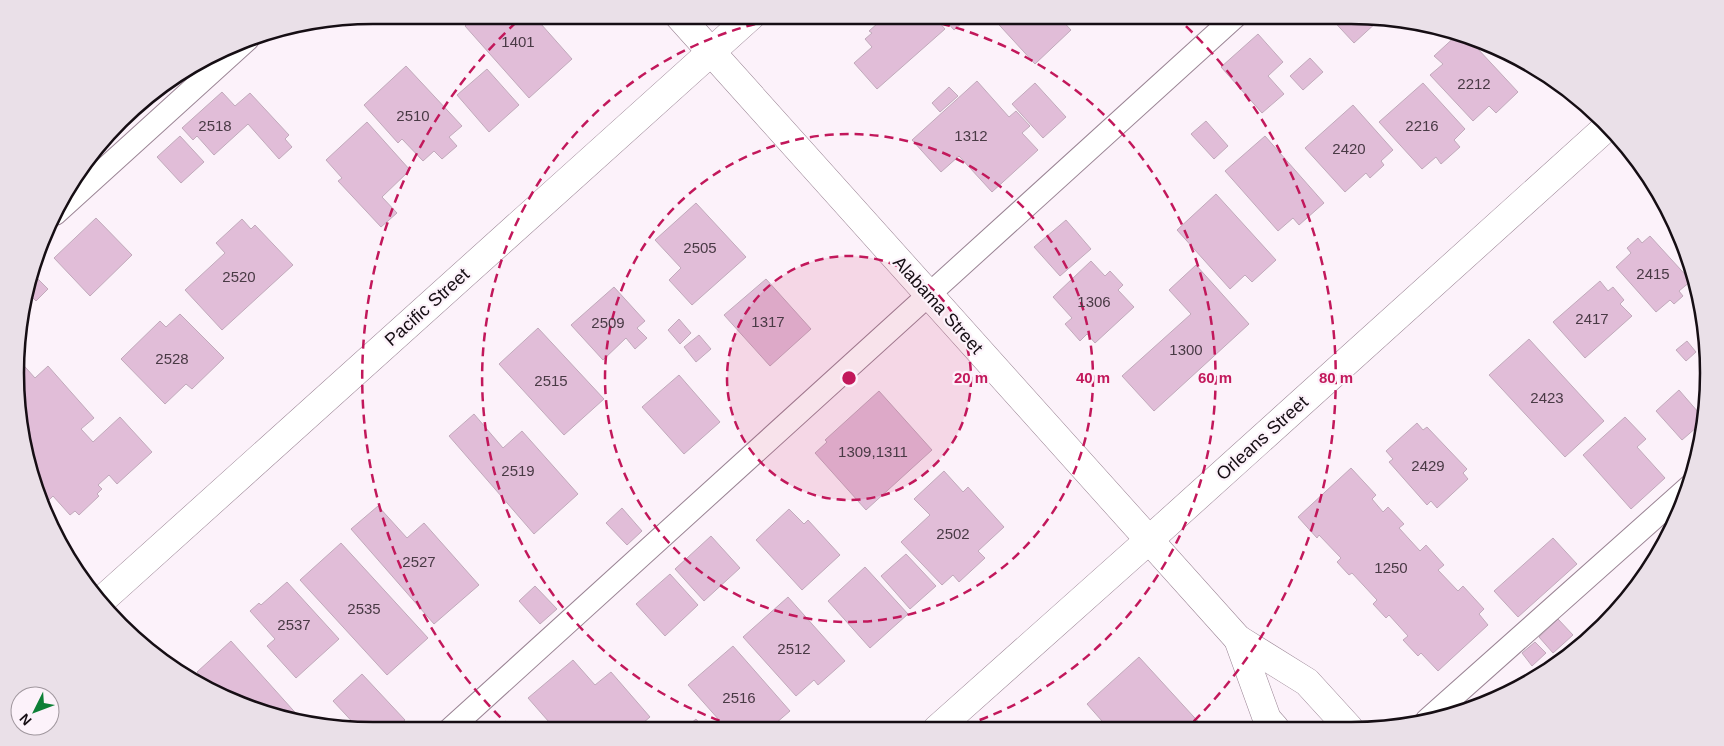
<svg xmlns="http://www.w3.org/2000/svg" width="1724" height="746" font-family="Arial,sans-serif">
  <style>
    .building { fill: #e1bdd8; stroke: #c1aabb }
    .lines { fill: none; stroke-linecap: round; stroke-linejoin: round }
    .lane-casing { stroke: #9a8494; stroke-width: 24 }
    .street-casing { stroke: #9a8494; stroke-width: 29 }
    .secondary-casing { stroke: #9a8494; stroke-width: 29 }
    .lane { stroke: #fff; stroke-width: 22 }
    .street { stroke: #fff; stroke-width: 28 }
    .secondary { stroke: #fff; stroke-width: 28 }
    .ring { fill: none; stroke: #c2185b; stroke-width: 2.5; stroke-dasharray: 9 6 }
    .labels { text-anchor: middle; stroke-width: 4.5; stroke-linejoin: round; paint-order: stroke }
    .number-label { font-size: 15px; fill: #493a45 }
    .street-label { font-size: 18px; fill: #160e14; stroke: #fcf2fa }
    .rim { fill: none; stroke: #160e14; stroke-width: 2.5 }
    .centre { fill: #c2185b; stroke: #fcf2fa; stroke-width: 2.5 }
    .ring-label { font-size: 15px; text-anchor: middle; font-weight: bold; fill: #c2185b; stroke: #fcf2fa; stroke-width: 4.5; stroke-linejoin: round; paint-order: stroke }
  </style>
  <rect width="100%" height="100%" fill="#fcf2fa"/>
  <!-- building -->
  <g class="building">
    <polygon points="476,15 533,15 572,59 529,98 465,26"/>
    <polygon points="887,15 941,15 936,19 945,29 877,89 854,63 872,47 865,39 872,33 869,31"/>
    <polygon points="941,15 971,15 954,30"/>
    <polygon points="990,15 1057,15 1071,30 1035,64"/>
    <polygon points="1328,15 1351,15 1378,21 1354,43"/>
    <polygon points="1459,33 1464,34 1518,92 1496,113 1489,106 1473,121 1430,75 1443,64 1434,56"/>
    <polygon points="1258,34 1283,62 1268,76 1284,94 1262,113 1221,67"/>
    <polygon points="1310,58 1323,72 1303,90 1290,76"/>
    <polygon points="406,66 462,126 449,137 457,146 442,159 434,151 423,161 402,139 398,143 364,105"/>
    <polygon points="487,69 519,105 489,132 457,95"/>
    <polygon points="977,81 1009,117 1016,111 1030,126 1022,133 1038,150 992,192 959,156 941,172 912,140"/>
    <polygon points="1035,83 1066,117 1043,138 1012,104"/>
    <polygon points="1423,83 1465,129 1454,140 1460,147 1441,164 1436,157 1422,169 1379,122"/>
    <polygon points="949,87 958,96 940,112 932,103"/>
    <polygon points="222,92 235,106 250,93 289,135 285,139 292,147 279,159 248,124 214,155 197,136 193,140 182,128"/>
    <polygon points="1353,105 1393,150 1381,161 1384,165 1370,178 1366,173 1345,192 1305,148"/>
    <polygon points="1206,121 1228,146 1214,159 1191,134"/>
    <polygon points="367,122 410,170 382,197 397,213 381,227 338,181 342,178 326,160"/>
    <polygon points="180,136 204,162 181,183 157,157"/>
    <polygon points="1265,136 1324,203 1299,225 1293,218 1278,231 1225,171"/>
    <polygon points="1216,194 1276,260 1252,282 1245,275 1230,289 1177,230"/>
    <polygon points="696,203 746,257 692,305 669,280 681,268 655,240"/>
    <polygon points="96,218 132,255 90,296 54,258"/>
    <polygon points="242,219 251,229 255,225 293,265 222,330 185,290 225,253 216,243"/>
    <polygon points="1066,220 1091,249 1060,276 1034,247"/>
    <polygon points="1650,236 1691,281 1679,291 1683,296 1674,304 1670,300 1656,312 1616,267 1631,253 1627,248 1638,238 1642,243"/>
    <polygon points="1091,261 1105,276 1110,271 1123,285 1118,290 1134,307 1095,343 1087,334 1080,341 1065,324 1072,318 1053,297"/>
    <polygon points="1196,265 1249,324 1154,411 1122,376 1191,314 1169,290"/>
    <polygon points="36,277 48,289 36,301 26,291 29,284"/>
    <polygon points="766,279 811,329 770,366 724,315"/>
    <polygon points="1600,281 1608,291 1613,287 1624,300 1620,304 1632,316 1585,358 1553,322"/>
    <polygon points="614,287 645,321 637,328 647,338 635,349 626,338 603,360 571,325"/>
    <polygon points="180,314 224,358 192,389 186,384 165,404 121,359 160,321 166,327"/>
    <polygon points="679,319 691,333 680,344 668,330"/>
    <polygon points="538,328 604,399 564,435 499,364"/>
    <polygon points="699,335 711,349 696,362 684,347"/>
    <polygon points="1529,339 1604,421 1565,457 1489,375"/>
    <polygon points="1687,341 1696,352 1686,361 1676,350"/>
    <polygon points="17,351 22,356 18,359 35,378 48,366 94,418 81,429 93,442 120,417 152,452 117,484 109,475 98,485 102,489 97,494 99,496 79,515 75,511 70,515 53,496 48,501 41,494 22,443 15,373"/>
    <polygon points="1708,369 1707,385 1700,376"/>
    <polygon points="679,375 720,422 684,454 642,407"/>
    <polygon points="1679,390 1705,420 1682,440 1656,411"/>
    <polygon points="879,391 932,450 866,510 815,453 827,442 825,440"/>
    <polygon points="474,414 503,448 522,431 578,494 534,534 449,436"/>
    <polygon points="1625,417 1646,439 1637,447 1665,478 1631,509 1583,455"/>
    <polygon points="1417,423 1423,430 1427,427 1467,469 1463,473 1468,479 1437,508 1431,501 1427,505 1389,462 1393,459 1386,451"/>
    <polygon points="1351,468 1376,495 1372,499 1383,512 1388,507 1404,524 1399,528 1420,551 1426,545 1444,565 1438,570 1458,591 1463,586 1484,609 1479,614 1488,625 1438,671 1421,653 1418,656 1403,640 1408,636 1389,615 1386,618 1373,604 1377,600 1352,573 1349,575 1337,562 1341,558 1319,535 1317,538 1298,517"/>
    <polygon points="944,471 963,492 968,487 1004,527 978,551 985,558 959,582 953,575 942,585 901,542 930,515 914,499"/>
    <polygon points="378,506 407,538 424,523 479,585 434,624 351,529"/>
    <polygon points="622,508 642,531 627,545 606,523"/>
    <polygon points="789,509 804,524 808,520 840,555 802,590 756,540"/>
    <polygon points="711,536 740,568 704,601 675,569"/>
    <polygon points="1553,538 1577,564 1518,617 1494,591"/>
    <polygon points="341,543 428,638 387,675 300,580"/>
    <polygon points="906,554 936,586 910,609 881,576"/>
    <polygon points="865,567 908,614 870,648 828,601"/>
    <polygon points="670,574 698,605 665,636 636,604"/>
    <polygon points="287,582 339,639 296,678 267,646 275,639 250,611 259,603 261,605"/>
    <polygon points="535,586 557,609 540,624 519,601"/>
    <polygon points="788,597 845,661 818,685 814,680 796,696 743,637"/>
    <polygon points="1558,619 1573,635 1553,653 1539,637"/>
    <polygon points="231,641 301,719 258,712 216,693 197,672"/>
    <polygon points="1535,642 1546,653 1532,666 1522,653"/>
    <polygon points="733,646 790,711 768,730 728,730 688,685"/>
    <polygon points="1139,657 1204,728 1109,729 1087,704"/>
    <polygon points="573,660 595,685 611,672 650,717 636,729 637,730 556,730 528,698"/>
    <polygon points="362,674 405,720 393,731 373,731 359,729 333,701"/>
    <polygon points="696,719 705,730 683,730"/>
  </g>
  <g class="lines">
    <!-- lane casing -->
    <g class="lane-casing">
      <g id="lane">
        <polyline points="55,214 248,39"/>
        <polyline points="1427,720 1691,485"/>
        <polyline points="448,731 1237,15"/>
      </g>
    </g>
    <!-- street casing -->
    <g class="street-casing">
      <g id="street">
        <polyline points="1149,540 1608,126"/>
        <polyline points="102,600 711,52"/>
      </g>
    </g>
    <!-- secondary casing -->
    <g class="secondary-casing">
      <g id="secondary">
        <polyline points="678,15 1238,639 1307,682 1349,728"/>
        <polyline points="711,52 752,15"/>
        <polyline points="1238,639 1267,719 1275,728"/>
        <polyline points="937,729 1149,540"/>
      </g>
    </g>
    <!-- lane -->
    <use href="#lane" class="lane"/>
    <!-- street -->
    <use href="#street" class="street"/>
    <!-- secondary -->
    <use href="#secondary" class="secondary"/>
  </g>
  <!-- distance rings -->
  <circle cx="849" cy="378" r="122" fill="#c2185b" fill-opacity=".12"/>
  <g class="ring">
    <circle cx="849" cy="378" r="122"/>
    <circle cx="849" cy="378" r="244"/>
    <path d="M748 730A366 366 0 0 1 801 15M897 15A366 366 0 0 1 953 729"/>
    <path d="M511 728A487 487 0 0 1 523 16M1175 16A487 487 0 0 1 1187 728"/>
  </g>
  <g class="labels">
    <!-- number labels -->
    <g class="number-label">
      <text x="518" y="47">1401</text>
      <text x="1474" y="89">2212</text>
      <text x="413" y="121">2510</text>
      <text x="215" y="131">2518</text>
      <text x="1422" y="131">2216</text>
      <text x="971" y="141">1312</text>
      <text x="1349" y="154">2420</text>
      <text x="700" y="253">2505</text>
      <text x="1653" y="279">2415</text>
      <text x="239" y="282">2520</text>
      <text x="1094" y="307">1306</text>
      <text x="1592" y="324">2417</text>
      <text x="768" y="327">1317</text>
      <text x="608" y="328">2509</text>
      <text x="1186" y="355">1300</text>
      <text x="172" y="364">2528</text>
      <text x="551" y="386">2515</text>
      <text x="1547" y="403">2423</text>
      <text x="873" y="457">1309,1311</text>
      <text x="1428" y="471">2429</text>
      <text x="518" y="476">2519</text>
      <text x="953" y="539">2502</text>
      <text x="419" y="567">2527</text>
      <text x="1391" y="573">1250</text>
      <text x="364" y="614">2535</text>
      <text x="294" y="630">2537</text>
      <text x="794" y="654">2512</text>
      <text x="739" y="703">2516</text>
    </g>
    <!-- street labels -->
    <g class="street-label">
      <text transform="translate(938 305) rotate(48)" y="6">Alabama Street</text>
      <text transform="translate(427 307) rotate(-42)" y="6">Pacific Street</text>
      <text transform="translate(1262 438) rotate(-42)" y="6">Orleans Street</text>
    </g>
  </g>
  <!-- crop -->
  <path d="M0 0H1724V746H0ZM373 24H1351A349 349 0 0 1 1700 373V373A349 349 0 0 1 1351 722H373A349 349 0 0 1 24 373V373A349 349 0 0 1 373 24Z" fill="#eae0e8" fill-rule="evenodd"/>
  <path class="rim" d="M373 24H1351A349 349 0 0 1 1700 373V373A349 349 0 0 1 1351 722H373A349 349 0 0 1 24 373V373A349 349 0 0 1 373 24Z"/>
  <circle cx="849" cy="378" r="8" class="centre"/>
  <g class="ring-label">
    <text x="971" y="383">20 m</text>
    <text x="1093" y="383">40 m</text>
    <text x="1215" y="383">60 m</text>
    <text x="1336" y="383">80 m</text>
  </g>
  <!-- north arrow -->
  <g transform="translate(35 711) rotate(228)"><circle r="24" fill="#fcf2fa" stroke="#a0979e"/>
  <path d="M0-4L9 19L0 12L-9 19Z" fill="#0d7f36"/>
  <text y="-8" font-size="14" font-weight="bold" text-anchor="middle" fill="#160e14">N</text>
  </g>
</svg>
